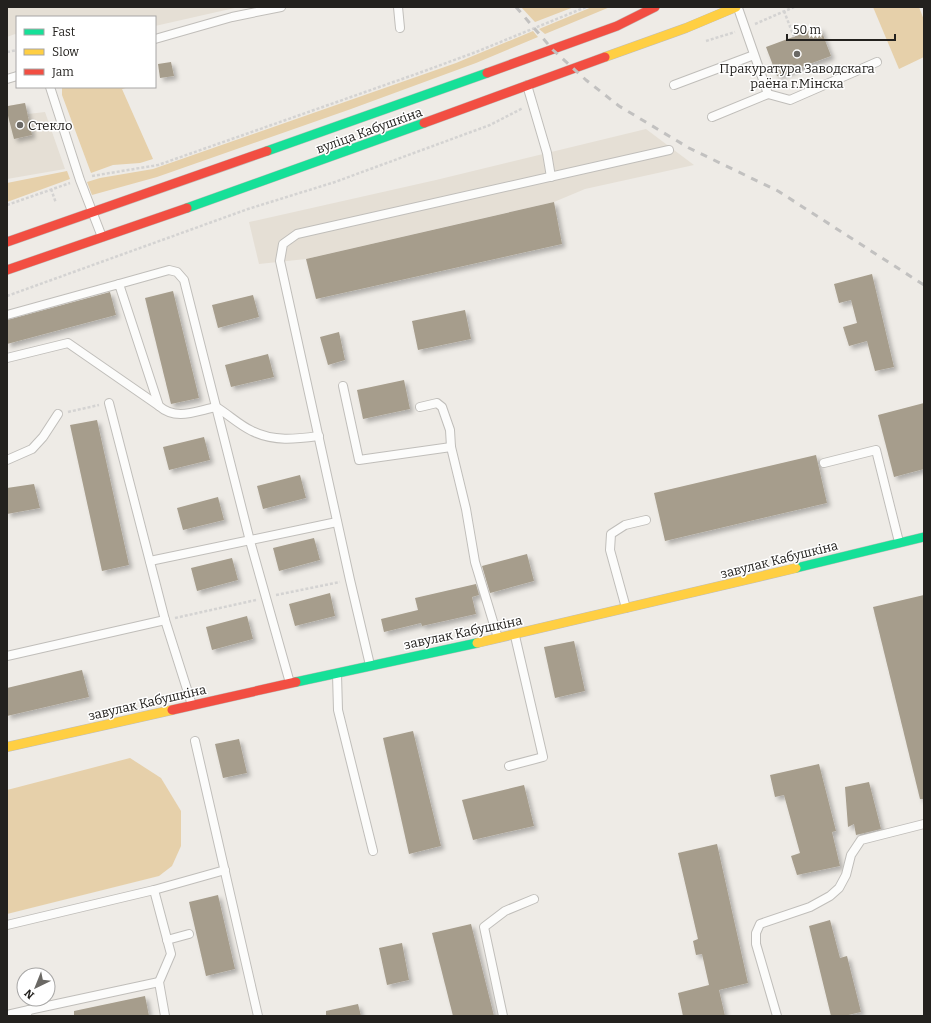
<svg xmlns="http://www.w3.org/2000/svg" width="931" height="1023" font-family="Bitter,serif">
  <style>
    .built { fill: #e5dfd5 }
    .green { fill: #e6d0aa }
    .building { fill: #a69d8c; filter: url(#shadow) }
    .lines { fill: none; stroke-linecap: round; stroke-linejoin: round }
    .lane-casing { stroke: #c0beba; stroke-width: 10 }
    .fast-casing { stroke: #c0beba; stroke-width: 10 }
    .slow-casing { stroke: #c0beba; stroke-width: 10 }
    .jam-casing { stroke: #c0beba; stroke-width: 10 }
    .path { stroke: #d4d3d2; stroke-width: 2.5; stroke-dasharray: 3 2; stroke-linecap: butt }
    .lane { stroke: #fcfcfb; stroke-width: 8 }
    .fast { stroke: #16e098; stroke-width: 9 }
    .slow { stroke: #ffcf43; stroke-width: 9 }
    .jam { stroke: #f24e42; stroke-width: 9 }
    .rail { stroke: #c2c1c0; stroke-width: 3; stroke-dasharray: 7 7; stroke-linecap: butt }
    .poi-dot { fill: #6a6864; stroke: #fff; stroke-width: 1.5 }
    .labels { text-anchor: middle; stroke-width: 3; stroke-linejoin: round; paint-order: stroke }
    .poi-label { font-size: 13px; fill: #23211e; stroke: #fff }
    .street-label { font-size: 13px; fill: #23211e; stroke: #fff }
  </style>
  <defs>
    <filter id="shadow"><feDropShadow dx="3.5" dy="3.5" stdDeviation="2" flood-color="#0004"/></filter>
  </defs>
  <rect width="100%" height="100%" fill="#eeebe6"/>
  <!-- built -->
  <g class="built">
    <polygon points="7,7 239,7 155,26 155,17 17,17 17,35 15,34 7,37"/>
    <polygon points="25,103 28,114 45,112 65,169 7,179 7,106"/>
    <polygon points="646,129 694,165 585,189 554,202 306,259 259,264 249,222 436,180"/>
  </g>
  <!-- green -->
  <g class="green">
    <polygon points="521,7 574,7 535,22"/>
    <polygon points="592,7 610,7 545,34 539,29"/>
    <polygon points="873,7 919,7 924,20 924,57 899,69"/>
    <polygon points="533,31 538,37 476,63 351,109 157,177 92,195 87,182 100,178 153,169 456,63"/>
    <polygon points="62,87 129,87 122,89 153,159 140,163 113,165 91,173 62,95"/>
    <polygon points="67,171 70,179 7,202 7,183"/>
    <polygon points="130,758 161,778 181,811 181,846 172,866 159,876 7,914 7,790"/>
  </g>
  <!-- building -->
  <g class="building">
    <polygon points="820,27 831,56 777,76 766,47"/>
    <polygon points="171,62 174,76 160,78 158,64"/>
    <polygon points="25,103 32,135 14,139 7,112 8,106"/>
    <polygon points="554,202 562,244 316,299 306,259"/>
    <polygon points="872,274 894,367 875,371 867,341 849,346 843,327 857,323 851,300 839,303 834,284"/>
    <polygon points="173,291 199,398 171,404 145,298"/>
    <polygon points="110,292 116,315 7,344 7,320"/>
    <polygon points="253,295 259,317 218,328 212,305"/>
    <polygon points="465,310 471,339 418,350 412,321"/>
    <polygon points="339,332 345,360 328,365 320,337"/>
    <polygon points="268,354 274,377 231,387 225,365"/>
    <polygon points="404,380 410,409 363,419 357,390"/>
    <polygon points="924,403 924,469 894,477 878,415"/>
    <polygon points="97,420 129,565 102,571 70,425"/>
    <polygon points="204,437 210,460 169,470 163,447"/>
    <polygon points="816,455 827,503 665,541 654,493"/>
    <polygon points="300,475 306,498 263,509 257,486"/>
    <polygon points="34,484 40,508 7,514 7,488"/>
    <polygon points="218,497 224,520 183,530 177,508"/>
    <polygon points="314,538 320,560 279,571 273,548"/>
    <polygon points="527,554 534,581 490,593 482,566"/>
    <polygon points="232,558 238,580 197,591 191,568"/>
    <polygon points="476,584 479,595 472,597 476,614 422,626 421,623 384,632 381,619 418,610 415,598"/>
    <polygon points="330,593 335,616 295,626 289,604"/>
    <polygon points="924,595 924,799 920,799 873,607"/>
    <polygon points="247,616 253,639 212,650 206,627"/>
    <polygon points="574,641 585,691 555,698 544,647"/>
    <polygon points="82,670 89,697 7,716 7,688"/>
    <polygon points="413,731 441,846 409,854 383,738"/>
    <polygon points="239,739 247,773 223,778 215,744"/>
    <polygon points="819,764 836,831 832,832 840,866 797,875 791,856 800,853 784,795 775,797 770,775"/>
    <polygon points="869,782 881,829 856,835 854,824 848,827 845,787"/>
    <polygon points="524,785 534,826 473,840 462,800"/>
    <polygon points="717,844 748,983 719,990 725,1016 683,1016 678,993 709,985 702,954 696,955 693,941 698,939 678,853"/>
    <polygon points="218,895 235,969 206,976 189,902"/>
    <polygon points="830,920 840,958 847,956 861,1012 844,1016 831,1016 809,926"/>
    <polygon points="471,924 494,1016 453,1016 432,933"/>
    <polygon points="402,943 409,980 387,985 379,948"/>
    <polygon points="145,996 149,1016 74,1016 74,1011"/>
    <polygon points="358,1004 361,1016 326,1016 326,1011"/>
  </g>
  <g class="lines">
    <!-- lane casing -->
    <g class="lane-casing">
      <g id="lane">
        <polyline points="398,7 400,28"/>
        <polyline points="155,39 232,17 281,7"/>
        <polyline points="7,79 17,76"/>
        <polyline points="527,85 547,153 551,177"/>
        <polyline points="674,85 754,55"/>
        <polyline points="50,87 80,180 102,237"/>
        <polyline points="768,94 790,100 877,62"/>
        <polyline points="712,117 768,94 738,8"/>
        <polyline points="119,284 169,270 177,272 184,280 250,541 290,683"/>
        <path d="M 7,315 L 119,284 L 159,406 C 176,421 196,411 216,407 C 228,414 239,425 252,431 C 274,442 296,439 319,436"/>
        <polyline points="7,358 68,343 159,406"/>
        <polyline points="343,386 359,460 451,447"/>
        <polyline points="109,403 165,620 192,705"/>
        <polyline points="420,407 437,403 442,407 450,430 451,447 466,509 475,562 498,638"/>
        <polyline points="7,460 32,449 43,437 58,414"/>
        <polyline points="824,463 876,450 899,542"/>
        <polyline points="150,561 337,522"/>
        <polyline points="626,608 610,550 611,534 625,525 646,520"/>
        <polyline points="7,656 165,620"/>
        <polyline points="370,665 350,580 280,261 283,244 297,234 669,150"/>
        <polyline points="337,674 338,710 373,851"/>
        <polyline points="195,741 258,1016"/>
        <polyline points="509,766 543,757 515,636"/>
        <polyline points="154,890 171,954 159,982 165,1016"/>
        <polyline points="7,925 154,890 225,870"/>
        <polyline points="167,940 189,934"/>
        <polyline points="7,1015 29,1010"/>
        <polyline points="26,1016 29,1010 159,982"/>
        <polyline points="503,1016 484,927 505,911 534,899"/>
        <polyline points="777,1016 756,944 756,933 760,924 810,907 830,896 839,888 846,875 851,855 861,840 924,824"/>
      </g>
    </g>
    <!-- fast casing -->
    <g class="fast-casing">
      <g id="fast">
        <polyline points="267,151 487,73"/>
        <polyline points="187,208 424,123"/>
        <polyline points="796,568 924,537"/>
        <polyline points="296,682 477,643"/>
      </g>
    </g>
    <!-- slow casing -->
    <g class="slow-casing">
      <g id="slow">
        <polyline points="605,57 686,28 736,7"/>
        <polyline points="477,643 796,568"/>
        <polyline points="7,747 172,710"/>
      </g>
    </g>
    <!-- jam casing -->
    <g class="jam-casing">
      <g id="jam">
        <polyline points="487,73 617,26 655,7"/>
        <polyline points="424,123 605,57"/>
        <polyline points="7,242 267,151"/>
        <polyline points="7,270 187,208"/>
        <polyline points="172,710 296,682"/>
      </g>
    </g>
    <!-- path -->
    <g class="path">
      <polyline points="784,11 794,37"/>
      <polyline points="755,24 794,7"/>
      <polyline points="706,41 735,32"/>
      <polyline points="7,52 17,50"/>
      <polyline points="92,176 158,165 419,73 476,52 586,7"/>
      <polyline points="51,189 56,203"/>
      <polyline points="7,205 70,183"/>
      <polyline points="7,296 248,209 335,182 490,125 523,108"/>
      <polyline points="68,412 99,405"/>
      <polyline points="276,595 340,582"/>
      <polyline points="175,618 256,600"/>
    </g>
    <!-- lane -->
    <use href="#lane" class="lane"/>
    <!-- fast -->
    <use href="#fast" class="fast"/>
    <!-- slow -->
    <use href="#slow" class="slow"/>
    <!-- jam -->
    <use href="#jam" class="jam"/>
    <!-- rail -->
    <polyline class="rail" points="516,7 553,50 586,80 619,106 689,148 778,191 924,285"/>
  </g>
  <!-- markers -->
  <g class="poi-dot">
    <circle cx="797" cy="54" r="4"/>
    <circle cx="20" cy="125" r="4"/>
  </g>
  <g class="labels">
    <!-- poi labels -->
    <g class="poi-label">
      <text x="797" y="73">Пракуратура Заводскага<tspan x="797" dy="15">раёна г.Мінска</tspan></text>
      <text x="28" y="130" text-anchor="start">Стекло</text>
    </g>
    <!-- street labels -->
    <g class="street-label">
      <text transform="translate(369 130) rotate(-20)" y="5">вуліца Кабушкіна</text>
      <text transform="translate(779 559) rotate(-14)" y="5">завулак Кабушкіна</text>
      <text transform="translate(463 632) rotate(-12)" y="5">завулак Кабушкіна</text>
      <text transform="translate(147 702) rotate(-13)" y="5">завулак Кабушкіна</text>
    </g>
  </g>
  <!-- border -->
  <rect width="931" height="1023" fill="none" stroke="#23211e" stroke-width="16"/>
  <!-- legend -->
  <rect x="16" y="16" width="140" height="72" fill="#ffffff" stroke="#a7a6a5"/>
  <rect x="24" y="29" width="20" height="6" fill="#16e098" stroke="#a7a6a5"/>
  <text x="52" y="36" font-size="12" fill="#23211e">Fast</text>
  <rect x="24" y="49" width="20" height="6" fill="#ffcf43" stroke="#a7a6a5"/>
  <text x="52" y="56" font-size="12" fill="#23211e">Slow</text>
  <rect x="24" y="69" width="20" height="6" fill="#f24e42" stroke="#a7a6a5"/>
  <text x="52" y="76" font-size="12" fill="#23211e">Jam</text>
  <!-- north arrow -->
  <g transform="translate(36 987) rotate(223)"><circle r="19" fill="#ffffff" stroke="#a7a6a5"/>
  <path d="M0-3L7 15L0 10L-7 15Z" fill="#6a6864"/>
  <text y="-6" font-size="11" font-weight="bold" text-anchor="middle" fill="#23211e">N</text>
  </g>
  <!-- scale -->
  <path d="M787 34v6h108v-6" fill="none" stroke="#23211e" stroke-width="2"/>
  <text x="793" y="34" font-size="12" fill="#23211e" stroke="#ffffff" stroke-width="3" paint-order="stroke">50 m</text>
</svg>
